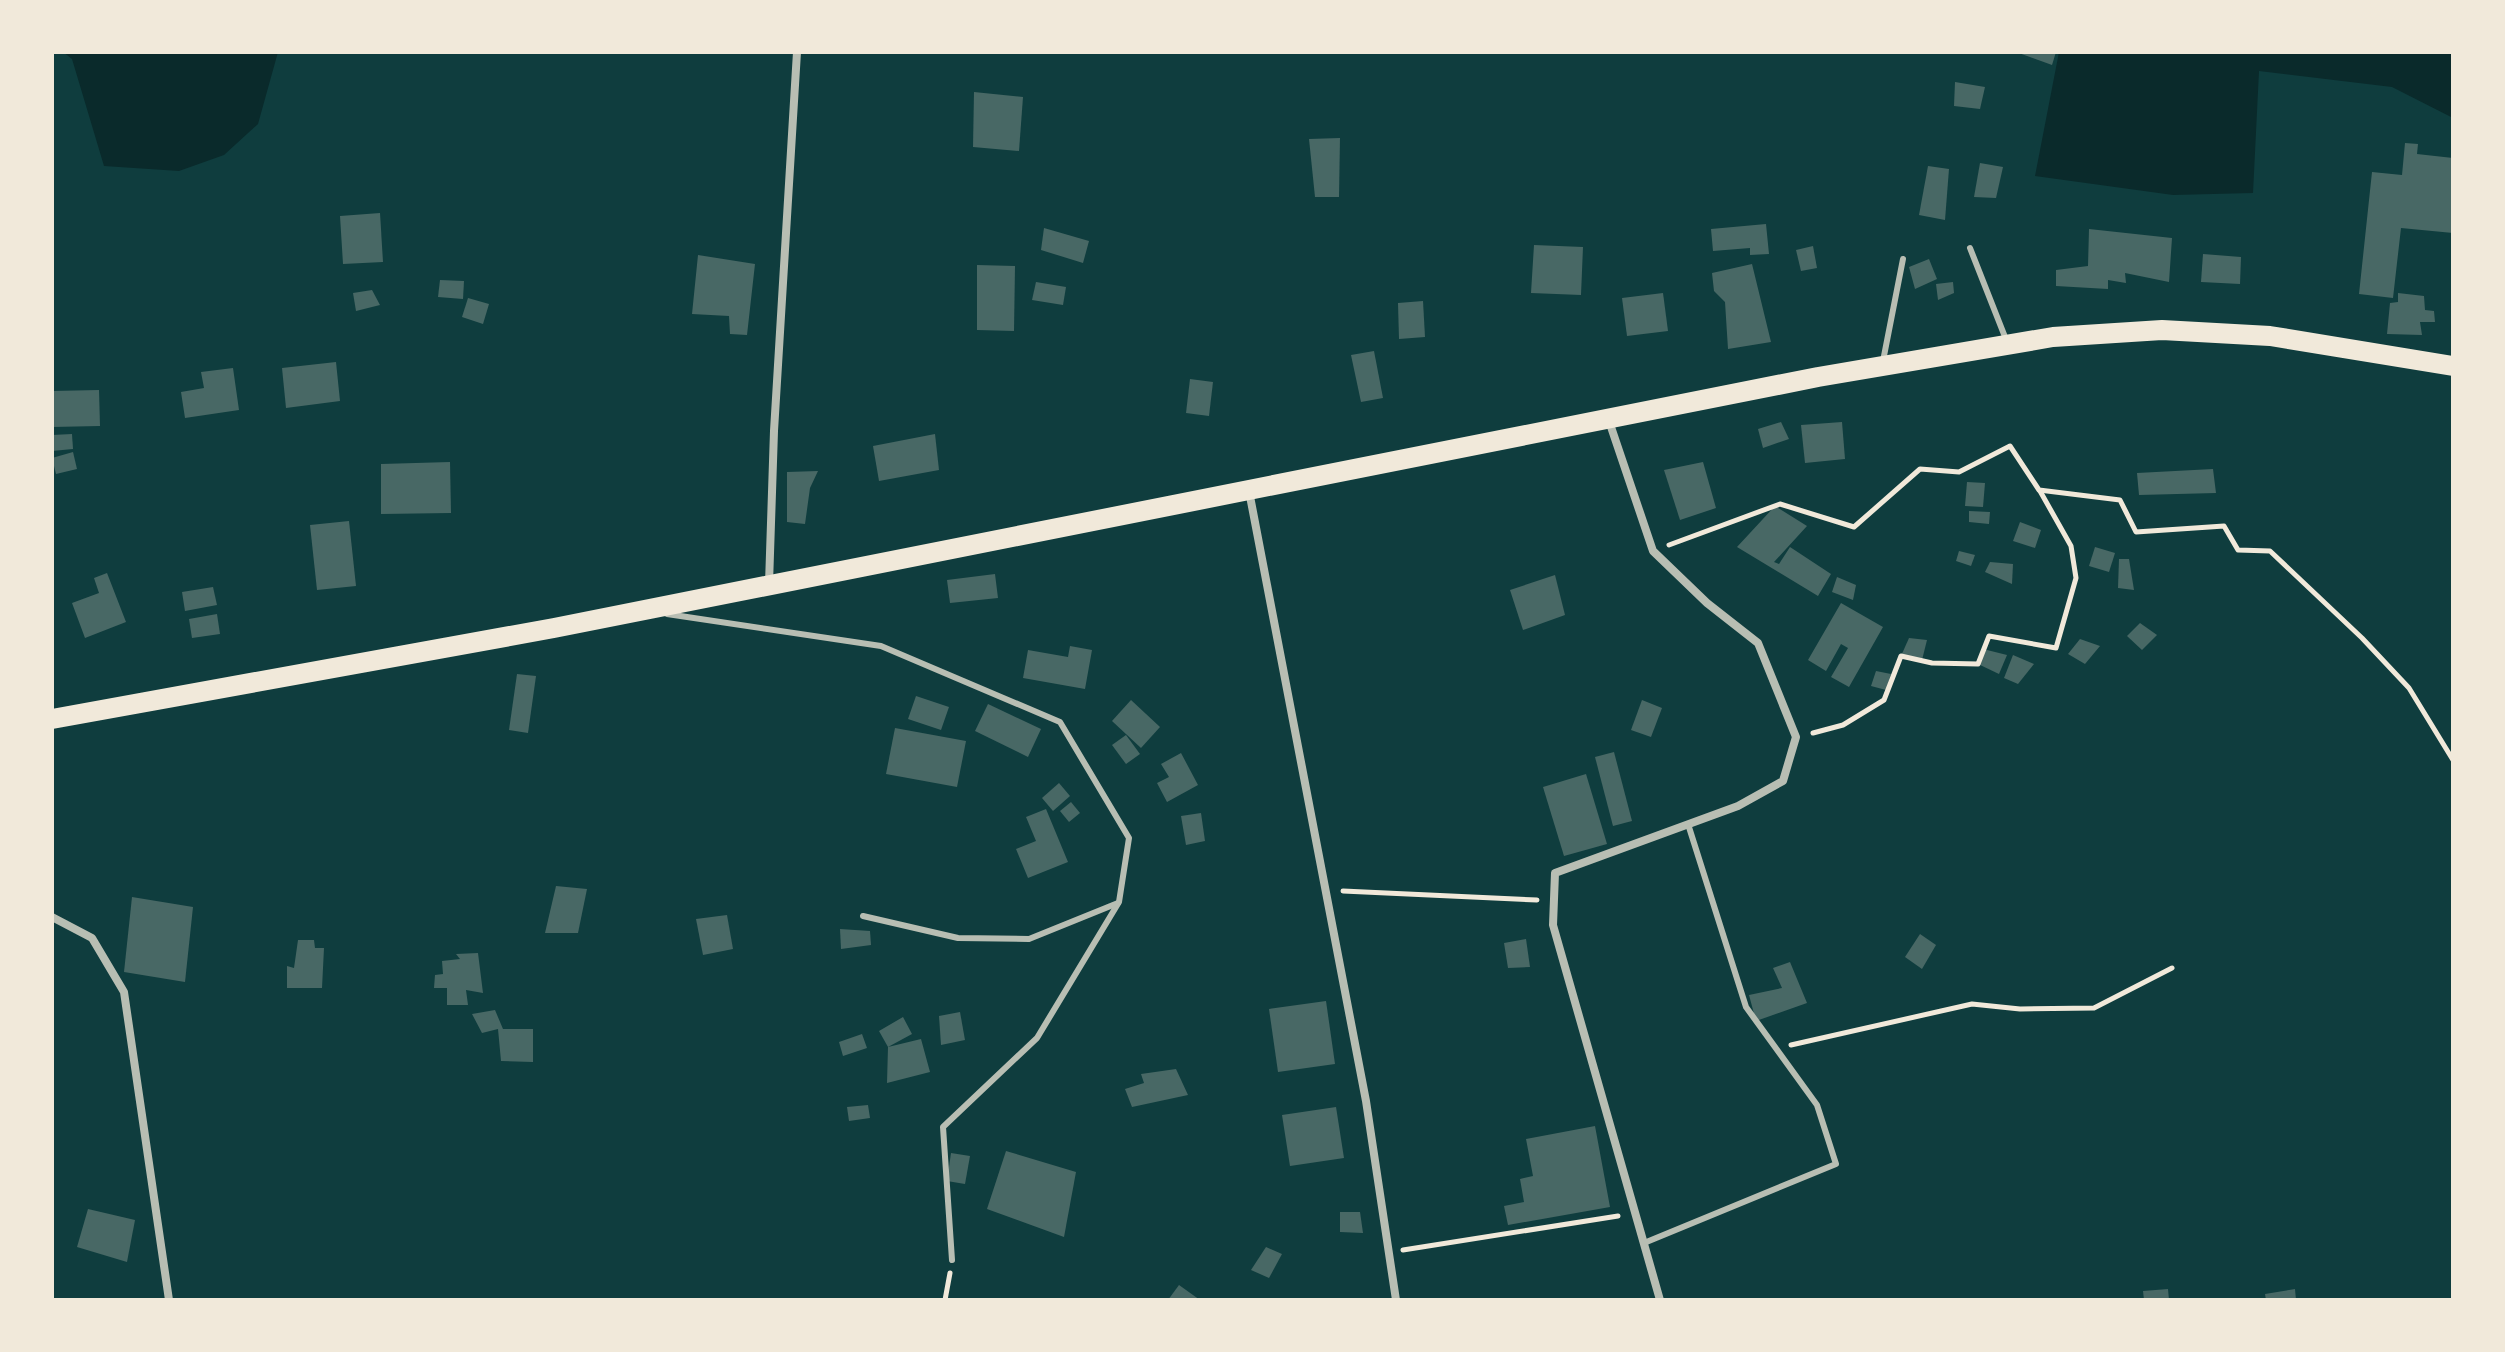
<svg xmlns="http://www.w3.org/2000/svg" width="2505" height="1352" font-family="'Crimson Pro',serif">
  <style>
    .water { fill: #0a2a2b }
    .building { fill: #486865 }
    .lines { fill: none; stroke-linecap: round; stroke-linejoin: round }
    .path { stroke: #f1e9da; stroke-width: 5 }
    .service { stroke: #b8beb3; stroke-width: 6 }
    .minor { stroke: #b8beb3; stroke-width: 8 }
    .primary { stroke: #f1e9da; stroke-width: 20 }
  </style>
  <rect width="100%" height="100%" fill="#0f3d3e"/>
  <!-- water -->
  <g class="water">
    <polygon points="63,52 278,52 258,124 224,155 179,171 104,166 72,59"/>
    <polygon points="2059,52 2453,52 2453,118 2392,87 2259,71 2253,193 2173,195 2035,176"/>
  </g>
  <!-- building -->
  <g class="building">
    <polygon points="2016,52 2056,52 2052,65"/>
    <polygon points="1955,82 1985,87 1980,109 1954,106"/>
    <polygon points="974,92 1023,97 1019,151 973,147"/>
    <polygon points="1340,138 1339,197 1315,197 1309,139"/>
    <polygon points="2405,143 2418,144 2417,154 2453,158 2453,233 2401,228 2393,298 2359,294 2372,172 2402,175"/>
    <polygon points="1980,163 2003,167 1996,198 1974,197"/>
    <polygon points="1928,166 1949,169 1945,220 1919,215"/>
    <polygon points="380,213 383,262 343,264 340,216"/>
    <polygon points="1766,224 1769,254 1750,255 1750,248 1713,251 1711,229"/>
    <polygon points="1044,228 1089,241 1083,263 1041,250"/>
    <polygon points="2089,229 2172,238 2169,282 2125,273 2126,283 2108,280 2108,289 2056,286 2056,270 2088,266"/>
    <polygon points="1534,245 1583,247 1581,295 1531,293"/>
    <polygon points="1813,246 1817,268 1801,271 1796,250"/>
    <polygon points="2203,254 2241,257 2240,284 2201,282"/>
    <polygon points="698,255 755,264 747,335 730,334 729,316 692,314"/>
    <polygon points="1929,259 1937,279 1915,289 1909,267"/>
    <polygon points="1752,264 1771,342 1728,349 1725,302 1714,291 1712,273"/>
    <polygon points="977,265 1015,266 1014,331 977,330"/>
    <polygon points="440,280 464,281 463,299 438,297"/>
    <polygon points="1036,282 1066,287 1063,305 1032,300"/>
    <polygon points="1953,282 1954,293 1938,300 1936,284"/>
    <polygon points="372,290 380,305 356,311 353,293"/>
    <polygon points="1663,293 1668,331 1627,336 1622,298"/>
    <polygon points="2398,293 2424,296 2425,310 2434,311 2435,322 2420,322 2422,335 2387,334 2390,303 2398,302"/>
    <polygon points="468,298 489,304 483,324 462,317"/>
    <polygon points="1423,301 1425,337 1399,339 1398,303"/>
    <polygon points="1374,351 1383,398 1361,402 1351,355"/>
    <polygon points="336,362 340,401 286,408 282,368"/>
    <polygon points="233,368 239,410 185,418 181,392 204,388 201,372"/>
    <polygon points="1190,379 1213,382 1209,416 1186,413"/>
    <polygon points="99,390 100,426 52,427 52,391"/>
    <polygon points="1781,422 1789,439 1763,448 1758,429"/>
    <polygon points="1842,422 1845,459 1805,463 1801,425"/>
    <polygon points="72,434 73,449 52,451 52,435"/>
    <polygon points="935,434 939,470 879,481 873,446"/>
    <polygon points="73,452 77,469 56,474 52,458"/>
    <polygon points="450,462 451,513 381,514 381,464"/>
    <polygon points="1703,462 1716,508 1680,520 1664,470"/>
    <polygon points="2213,469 2216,493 2139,495 2137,473"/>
    <polygon points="818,471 810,488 805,524 787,522 787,472"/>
    <polygon points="1967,482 1985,483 1983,507 1965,506"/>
    <polygon points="1775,506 1807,526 1774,562 1779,564 1790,547 1831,574 1818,596 1737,547"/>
    <polygon points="1969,511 1990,512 1989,524 1969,522"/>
    <polygon points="349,521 356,586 317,590 310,525"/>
    <polygon points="2020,522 2041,530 2035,548 2013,541"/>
    <polygon points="2095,547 2115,553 2109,572 2089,566"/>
    <polygon points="1959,551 1975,555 1971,566 1956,561"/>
    <polygon points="2119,559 2129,559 2134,590 2118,588"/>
    <polygon points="1990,562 2013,564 2012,584 1985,572"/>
    <polygon points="107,573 126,622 85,638 72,603 99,593 94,578"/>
    <polygon points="995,574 998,598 950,603 947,580"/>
    <polygon points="1555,575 1565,615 1523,630 1510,590"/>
    <polygon points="1837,577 1856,585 1853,600 1832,592"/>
    <polygon points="213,587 217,605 185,611 182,592"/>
    <polygon points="1841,603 1883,627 1849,687 1831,677 1848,648 1841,644 1826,671 1808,660"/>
    <polygon points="217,614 220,634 192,638 189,619"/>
    <polygon points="2140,623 2157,635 2142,650 2127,636"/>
    <polygon points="1909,638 1927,640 1922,660 1901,656"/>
    <polygon points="2080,639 2100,646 2085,664 2068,654"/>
    <polygon points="1070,646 1092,650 1085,689 1023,678 1028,650 1068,657"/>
    <polygon points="1983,649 2007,655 1999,674 1978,664"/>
    <polygon points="2013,655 2034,664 2018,684 2004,678"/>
    <polygon points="1876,671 1891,674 1886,690 1871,686"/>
    <polygon points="517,674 536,676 528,733 509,730"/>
    <polygon points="916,696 949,707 941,730 908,719"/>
    <polygon points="1131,700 1160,727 1141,748 1112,721"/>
    <polygon points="1642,700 1662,708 1651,737 1631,730"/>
    <polygon points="988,704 1041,729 1028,757 975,731"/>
    <polygon points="895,728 966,741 957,787 886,774"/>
    <polygon points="1126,735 1140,754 1126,764 1112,745"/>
    <polygon points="1614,752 1632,821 1613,826 1595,757"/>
    <polygon points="1181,753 1198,785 1167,802 1157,783 1169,777 1161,764"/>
    <polygon points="1586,774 1607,844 1564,856 1543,787"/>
    <polygon points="1059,783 1070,796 1053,811 1042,798"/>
    <polygon points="1071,802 1080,813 1069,822 1060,811"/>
    <polygon points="1046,809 1068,862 1028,878 1016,849 1036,841 1026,817"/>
    <polygon points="1201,813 1205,841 1186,845 1181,816"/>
    <polygon points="556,886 587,889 578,933 545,933"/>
    <polygon points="132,897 193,907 185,982 124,972"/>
    <polygon points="727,915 733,949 703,955 696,919"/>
    <polygon points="840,929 870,931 871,945 841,949"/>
    <polygon points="1920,934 1936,945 1922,969 1905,957"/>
    <polygon points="1526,939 1530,967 1508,968 1504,943"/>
    <polygon points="298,940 314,940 315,948 324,948 322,988 287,988 287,966 294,968"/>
    <polygon points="478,953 483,993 466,990 468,1005 447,1005 447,988 434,988 435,975 443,974 442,961 460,959 456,954"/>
    <polygon points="1790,962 1807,1003 1756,1021 1749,995 1782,988 1773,968"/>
    <polygon points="1326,1001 1335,1064 1278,1072 1269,1009"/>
    <polygon points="495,1010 503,1029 533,1029 533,1062 501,1061 498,1029 482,1033 472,1014"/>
    <polygon points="960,1012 965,1040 941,1045 939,1016"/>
    <polygon points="903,1017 912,1034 888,1047 921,1039 930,1072 887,1083 888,1047 879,1031"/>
    <polygon points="862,1034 867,1048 843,1056 839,1042"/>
    <polygon points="1176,1069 1188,1095 1132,1107 1125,1089 1144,1083 1141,1074"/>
    <polygon points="868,1105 870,1118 849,1121 847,1107"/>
    <polygon points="1336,1107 1344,1158 1290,1166 1282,1115"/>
    <polygon points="1595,1126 1610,1207 1508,1225 1504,1206 1524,1202 1520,1179 1533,1176 1526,1139"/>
    <polygon points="1006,1151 1076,1172 1064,1237 987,1209"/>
    <polygon points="951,1153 970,1156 965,1184 947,1181"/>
    <polygon points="88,1209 135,1220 127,1262 77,1247"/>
    <polygon points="1340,1212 1360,1212 1363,1233 1340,1232"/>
    <polygon points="1266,1247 1282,1254 1269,1278 1251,1270"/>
    <polygon points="1179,1285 1200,1300 1168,1300"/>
    <polygon points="2168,1289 2169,1300 2144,1300 2143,1291"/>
    <polygon points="2295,1289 2296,1300 2266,1300 2265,1294"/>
  </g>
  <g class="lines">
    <!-- path -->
    <g class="path">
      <polyline points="1669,545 1780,504 1854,527 1920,469 1959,472 2010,446 2039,490 2120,500 2136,532 2224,526 2238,550 2270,551 2362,638 2409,688 2453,760"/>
      <polyline points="1813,733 1843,725 1884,700 1901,656 1932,663 1978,664 1989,636 2056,648 2076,578 2071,546 2040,491"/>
      <polyline points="1343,891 1537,900"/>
      <polyline points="1791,1045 1972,1004 2020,1009 2094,1008 2172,968"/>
      <polyline points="1403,1250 1618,1216"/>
      <polyline points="945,1300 950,1273"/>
    </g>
    <!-- service -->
    <g class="service">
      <polyline points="1970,248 2007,342"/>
      <polyline points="1883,361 1903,259"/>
      <polyline points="667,614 881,646 1060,722 1129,838 1119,902 1037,1038 943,1127 952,1260"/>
      <polyline points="863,916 958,938 1029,939 1118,903"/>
      <polyline points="1644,1243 1836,1164 1817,1105 1746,1007 1688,824"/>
    </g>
    <!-- minor -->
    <g class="minor">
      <polyline points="1609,421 1653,551 1707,603 1758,643 1796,737 1783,781 1738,806 1555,873 1553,925 1660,1300"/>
      <polyline points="1249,491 1366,1101 1396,1300"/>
      <polyline points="769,584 774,431 797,52"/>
      <polyline points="52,917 92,938 124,992 169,1300"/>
    </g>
    <!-- primary -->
    <polyline class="primary" points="52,719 554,628 1818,377 2053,337 2162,330 2270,336 2453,366"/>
  </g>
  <!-- border -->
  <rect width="2505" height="1352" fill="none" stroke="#f1e9da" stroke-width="108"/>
</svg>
